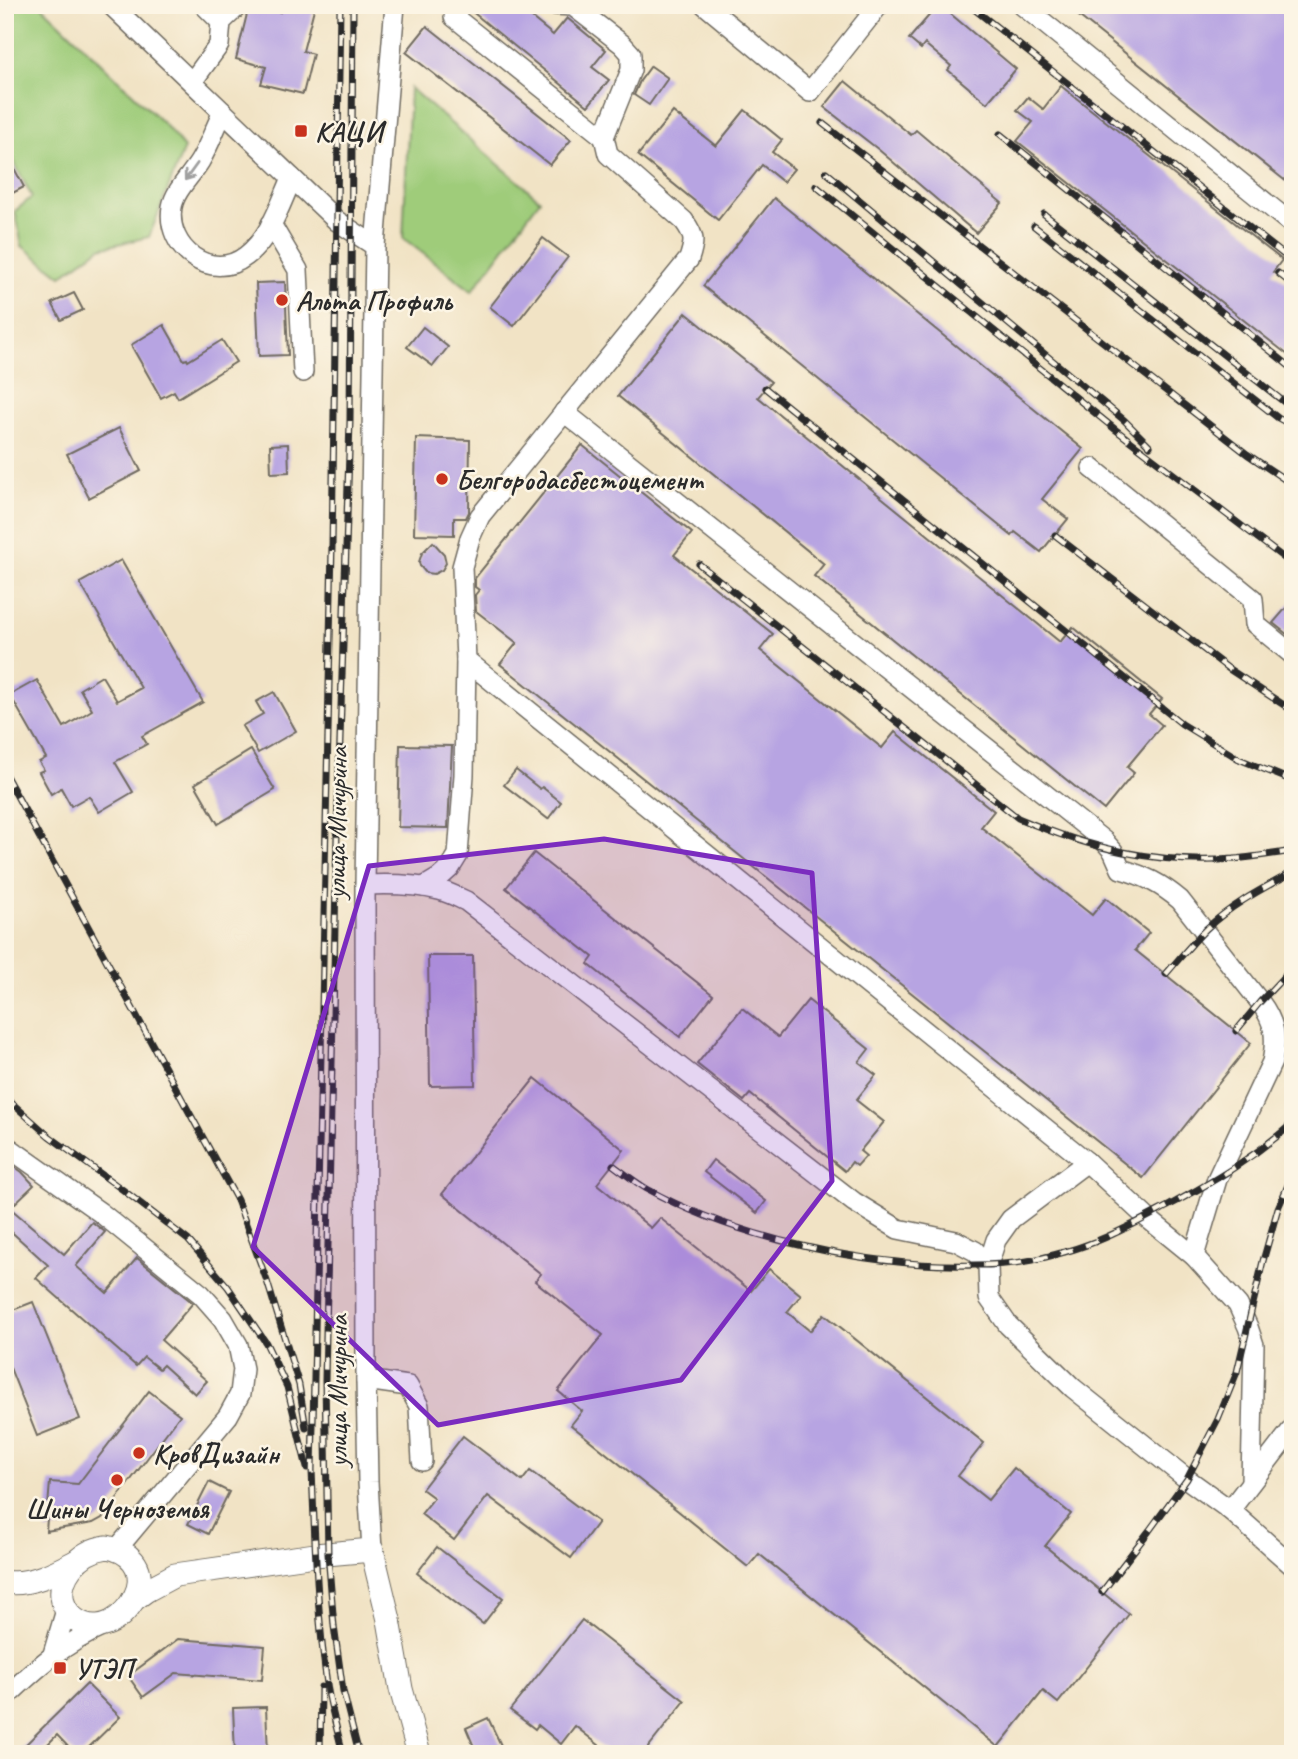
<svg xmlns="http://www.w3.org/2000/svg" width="1298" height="1759" font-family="Caveat,sans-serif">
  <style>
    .green { fill: #9fcc7a; stroke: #657c52; stroke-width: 2 }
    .building { fill: #b7a4e2 }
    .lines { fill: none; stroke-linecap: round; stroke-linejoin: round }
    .minor-casing { stroke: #706b61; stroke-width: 22 }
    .major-casing { stroke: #706b61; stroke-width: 25 }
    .minor { stroke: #fff; stroke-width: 19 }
    .major { stroke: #fff; stroke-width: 23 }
    .rail-casing { stroke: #2b2b2b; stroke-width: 7 }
    .rail { stroke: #fcf5e5; stroke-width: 4.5; stroke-dasharray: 13; stroke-linecap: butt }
    .oneway { stroke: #a0a0a0 }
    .marked { fill: #7b2cbf; fill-opacity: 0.2; stroke: #7b2cbf; stroke-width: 5; stroke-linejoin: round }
    .poi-dot { fill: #c8321e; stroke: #fcf5e5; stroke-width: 2.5 }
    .labels { text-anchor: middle; stroke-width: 5; stroke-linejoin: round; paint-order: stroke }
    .poi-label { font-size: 28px; font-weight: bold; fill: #2b2b2b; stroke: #fcf5e5; text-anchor: start }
    .street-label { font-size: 28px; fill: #2b2b2b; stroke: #fcf5e5 }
  </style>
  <rect width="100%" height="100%" fill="#fcf5e5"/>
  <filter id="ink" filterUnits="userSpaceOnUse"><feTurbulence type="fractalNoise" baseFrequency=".0143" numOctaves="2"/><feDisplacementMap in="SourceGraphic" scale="14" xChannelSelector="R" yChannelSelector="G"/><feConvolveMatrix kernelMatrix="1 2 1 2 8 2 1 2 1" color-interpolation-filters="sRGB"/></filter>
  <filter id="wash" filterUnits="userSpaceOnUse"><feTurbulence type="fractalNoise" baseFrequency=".00686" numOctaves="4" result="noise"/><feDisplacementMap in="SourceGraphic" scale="28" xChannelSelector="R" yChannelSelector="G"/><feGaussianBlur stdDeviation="1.57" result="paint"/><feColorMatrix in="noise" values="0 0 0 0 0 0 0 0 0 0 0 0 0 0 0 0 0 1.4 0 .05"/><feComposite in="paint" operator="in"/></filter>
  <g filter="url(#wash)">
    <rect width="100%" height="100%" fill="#f1e3c5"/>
    <!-- green -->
    <g class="green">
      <polygon points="5,5 41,5 166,126 184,148 149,237 100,248 61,276 22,246 15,211 32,197 5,145"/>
      <polygon points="410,88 540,200 472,291 403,238"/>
    </g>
    <g id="blocks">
      <!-- building -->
      <g class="building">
        <polygon points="251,5 280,12 282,5 315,5 303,51 313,54 303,94 261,84 266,67 236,59 247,14"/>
        <polygon points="464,5 516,5 553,35 567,18 606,50 592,67 609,80 588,106"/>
        <polygon points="938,5 940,5 1016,69 987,103 948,70 951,66 925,44 921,49 909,39"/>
        <polygon points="1065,5 1293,5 1293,187"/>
        <polygon points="427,26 571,140 550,165 406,52"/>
        <polygon points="651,66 668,78 649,105 634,95 640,81"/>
        <polygon points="845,81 911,135 916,130 1002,203 976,233 879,150 824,107"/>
        <polygon points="1061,86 1282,260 1273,272 1293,287 1293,359 1017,141 1033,122 1017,110 1028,97 1043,109"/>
        <polygon points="745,110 782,140 772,152 794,169 783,182 762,165 718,220 638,155 673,112 716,146"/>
        <polygon points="5,151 24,187 5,197"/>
        <polygon points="774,198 1083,449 1042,499 1068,519 1041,552 1015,532 1012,536 703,286"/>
        <polygon points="543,238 568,257 514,326 490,307"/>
        <polygon points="285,282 288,355 259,356 256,283"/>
        <polygon points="74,293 83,310 61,320 52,303"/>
        <polygon points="686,313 771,382 758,397 1060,642 1073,627 1162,699 1149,714 1162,725 1127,767 1134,773 1104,810 814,576 824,564 618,396"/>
        <polygon points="164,325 184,360 187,359 188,361 222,340 236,362 178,398 174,391 161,398 131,345"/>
        <polygon points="423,327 448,347 433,366 407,347"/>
        <polygon points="119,428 141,471 89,498 67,454"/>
        <polygon points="416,438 470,440 469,512 466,518 454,518 454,535 414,534"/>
        <polygon points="288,444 289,472 271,473 270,445"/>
        <polygon points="582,445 692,533 674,555 773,634 760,650 882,748 895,732 994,811 981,827 1092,915 1106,898 1149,933 1135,950 1251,1043 1143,1178 500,664 517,643 476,611 475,595 479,590 475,587 475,578"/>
        <polygon points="433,542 444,554 446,563 442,570 434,574 426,573 420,566 419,562 422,553"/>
        <polygon points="121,560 203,702 142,736 147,744 115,762 133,792 99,812 89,796 71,806 61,788 51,794 39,772 44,770 39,762 46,758 10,695 37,680 64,727 92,710 80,689 102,676 117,701 141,688 80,583"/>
        <polygon points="1293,600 1293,639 1273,623"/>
        <polygon points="274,692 296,731 258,753 242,726 263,714 256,702"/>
        <polygon points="400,745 452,746 448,828 398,827"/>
        <polygon points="251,750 275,790 218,824 195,784"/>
        <polygon points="516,770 540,789 542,787 561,802 548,819 504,785"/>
        <polygon points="534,853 713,995 680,1037 588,964 593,957 506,888"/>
        <polygon points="428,956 473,956 475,1085 430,1086"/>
        <polygon points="808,1000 869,1049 859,1062 876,1075 856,1100 884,1122 860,1151 866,1156 857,1166 852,1162 845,1171 750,1094 744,1101 697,1064 742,1008 778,1037"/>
        <polygon points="535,1078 624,1150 597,1184 651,1228 660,1218 751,1291 769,1269 801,1295 787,1312 810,1331 824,1314 984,1443 958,1476 988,1500 1014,1468 1071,1514 1045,1546 1129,1614 1058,1703 1043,1691 998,1747 759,1554 748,1567 571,1425 582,1411 558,1391 603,1335 535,1281 541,1274 442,1194"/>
        <polygon points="5,1160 22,1172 34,1185 10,1208 64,1254 92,1222 105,1232 76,1266 107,1293 137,1258 193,1303 161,1340 207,1381 195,1394 163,1365 159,1369 144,1357 136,1366 36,1278 48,1265 5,1226"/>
        <polygon points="713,1160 766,1201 757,1213 704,1172"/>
        <polygon points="33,1302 80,1419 37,1436 5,1355 5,1313"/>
        <polygon points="149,1391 180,1415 102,1518 93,1523 46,1531 50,1482 78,1484"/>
        <polygon points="463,1436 522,1481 530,1471 598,1522 571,1558 488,1496 454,1540 421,1514 434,1498 422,1489"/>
        <polygon points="209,1482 229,1492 208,1534 188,1524"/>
        <polygon points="437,1547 503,1598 483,1624 417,1573"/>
        <polygon points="582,1620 685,1701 643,1754 610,1754 575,1726 561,1744 538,1725 535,1729 510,1710"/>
        <polygon points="178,1639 265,1646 262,1680 176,1673 143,1697 128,1676"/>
        <polygon points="87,1684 120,1717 82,1754 75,1754 57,1735 38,1754 16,1754"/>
        <polygon points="266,1707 268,1754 235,1754 233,1708"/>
        <polygon points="488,1718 498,1739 505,1754 477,1754 466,1728"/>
      </g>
    </g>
  </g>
  <g filter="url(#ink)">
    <use href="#blocks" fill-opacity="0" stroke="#706b61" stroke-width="2"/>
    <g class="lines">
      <!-- minor casing -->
      <g class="minor-casing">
        <g id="minor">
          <polyline points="111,5 337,221 375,246 365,885 366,1380 368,1482 372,1550"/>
          <polyline points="204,5 221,22"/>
          <path d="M 555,5 L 573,6 L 622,44 L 631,54 L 631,70 L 604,137 L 608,154 L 684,221 C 695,236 695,241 689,259 L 480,516 L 470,538 L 462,567 L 466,660 L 1087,1162 L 1146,1217 L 1194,1256 L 1238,1305 L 1248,1327 L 1254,1345 L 1251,1482"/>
          <polyline points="705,5 810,92 879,5"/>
          <polyline points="1022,5 1293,225"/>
          <polyline points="454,17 604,137"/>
          <polyline points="192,82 219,45 221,22 239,5"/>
          <path d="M 223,112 C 215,128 209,146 200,161 C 191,176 175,190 172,207 C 165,248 211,283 246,256 C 270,238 280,205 292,178"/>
          <polyline points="271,224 298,270 303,372"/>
          <polyline points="375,246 395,5"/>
          <path d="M 564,412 L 1104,841 L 1113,851 L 1121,869 C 1145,876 1161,884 1180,900 L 1260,1002 C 1275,1022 1277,1037 1272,1062 L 1217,1179 L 1194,1256"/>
          <polyline points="1092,468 1253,599 1255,624 1293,655"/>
          <path d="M 365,885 C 389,884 415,884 439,890 C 448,892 457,897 466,901 L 854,1202 L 898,1229 L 956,1241 L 975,1251 L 988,1265"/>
          <polyline points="424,887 439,878 450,868 458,855 464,775 466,660"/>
          <polyline points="5,1145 101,1213 201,1294 223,1319 238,1345 243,1369 240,1394 228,1416 117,1549"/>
          <polyline points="1087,1162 1011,1219 996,1240 988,1265 989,1298 1008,1325 1073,1388 1187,1479 1230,1510 1293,1566"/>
          <polyline points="366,1380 408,1386 419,1406 422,1461"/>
          <polyline points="1230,1510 1293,1428"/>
          <polyline points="53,1654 66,1610"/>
          <path d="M 5,1698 C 35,1669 64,1643 104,1626"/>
        </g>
      </g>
      <!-- major casing -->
      <g class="major-casing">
        <g id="major">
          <path d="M 107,1547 C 129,1551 144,1566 138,1589 C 135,1598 131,1605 124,1612 C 91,1648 41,1608 71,1568 C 80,1556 92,1549 107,1547 Z"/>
          <path d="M 5,1582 C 29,1586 54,1573 75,1562"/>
          <polyline points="133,1600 147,1590 175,1575 315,1555 372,1550 389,1620 401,1689 419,1754"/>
        </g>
      </g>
      <!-- minor -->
      <use href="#minor" class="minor"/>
      <!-- major -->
      <use href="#major" class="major"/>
      <!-- rail casing -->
      <g class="rail-casing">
        <g id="rail">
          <path d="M 340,5 L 332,547 L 312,1470 C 315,1543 317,1618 328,1691 C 332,1712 338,1733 343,1754"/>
          <polyline points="353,5 350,421 337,835 325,1380 328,1554 334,1626 343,1691 359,1754"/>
          <polyline points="969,5 1293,262"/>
          <polyline points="822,123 1247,454 1293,485"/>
          <polyline points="1000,134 1293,369"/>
          <polyline points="826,172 1124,420 1150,446"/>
          <polyline points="816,186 1116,430 1293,565"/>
          <polyline points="1044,214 1293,409"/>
          <polyline points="1034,226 1278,418 1293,426"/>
          <polyline points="1278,273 1293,285"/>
          <polyline points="765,388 1182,724 1239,759 1293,781"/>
          <polyline points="1055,535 1229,669 1293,711"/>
          <path d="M 699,564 L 1018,818 C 1088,848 1157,865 1234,859 C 1253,857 1273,854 1293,851"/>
          <polyline points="5,774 237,1200 267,1281 299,1385 306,1428"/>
          <path d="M 1166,974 C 1179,959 1192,943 1206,929 C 1231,905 1262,889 1293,872"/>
          <polyline points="1236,1031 1260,1002 1293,967"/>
          <polyline points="5,1097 49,1136 123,1190 188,1240 228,1287 266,1343 287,1387 307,1468"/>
          <path d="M 613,1165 C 624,1173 635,1182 647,1189 C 738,1239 872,1268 975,1265 C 994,1265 1014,1264 1033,1260 C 1060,1254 1088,1246 1113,1234 C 1133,1225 1151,1215 1170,1205 C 1216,1180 1253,1158 1293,1123"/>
          <polyline points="1102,1592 1149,1531 1187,1479 1218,1419 1237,1372 1263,1261 1278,1208 1293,1174"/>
          <polyline points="320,1754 321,1687"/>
        </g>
      </g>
      <!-- rail -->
      <use href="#rail" class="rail"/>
    </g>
    <!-- one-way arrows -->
    <defs><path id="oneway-shaft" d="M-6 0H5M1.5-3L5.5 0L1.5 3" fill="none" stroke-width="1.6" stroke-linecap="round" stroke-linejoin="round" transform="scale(1.75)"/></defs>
    <use class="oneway" href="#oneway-shaft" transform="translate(191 172) rotate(126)"/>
  </g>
  <!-- marked area -->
  <path class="marked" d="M 604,839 L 812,873 L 832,1181 L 681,1380 L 438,1425 L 253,1247 L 369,866 Z"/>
  <!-- markers -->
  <g class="poi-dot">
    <rect x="294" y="124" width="14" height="14" rx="3.5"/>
    <circle cx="282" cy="300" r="7"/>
    <circle cx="442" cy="479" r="7"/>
    <circle cx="139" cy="1453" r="7"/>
    <circle cx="117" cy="1480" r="7"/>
    <rect x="53" y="1661" width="14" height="14" rx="3.5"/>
  </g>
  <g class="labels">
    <!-- poi labels -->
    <g class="poi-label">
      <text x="315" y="141">КАЦИ</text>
      <text x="296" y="310">Альта Профиль</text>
      <text x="456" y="489">Белгородасбестоцемент</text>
      <text x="153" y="1463">КровДизайн</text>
      <text x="117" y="1518" text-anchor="middle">Шины Черноземья</text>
      <text x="74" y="1678">УТЭП</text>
    </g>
    <!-- street labels -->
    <g class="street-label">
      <text transform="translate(336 823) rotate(-89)" y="10">улица Мичурина</text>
      <text transform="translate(337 1391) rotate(-90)" y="10">улица Мичурина</text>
    </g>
  </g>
  <!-- margin -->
  <rect width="1298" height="1759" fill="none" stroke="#fcf5e5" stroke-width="28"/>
</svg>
